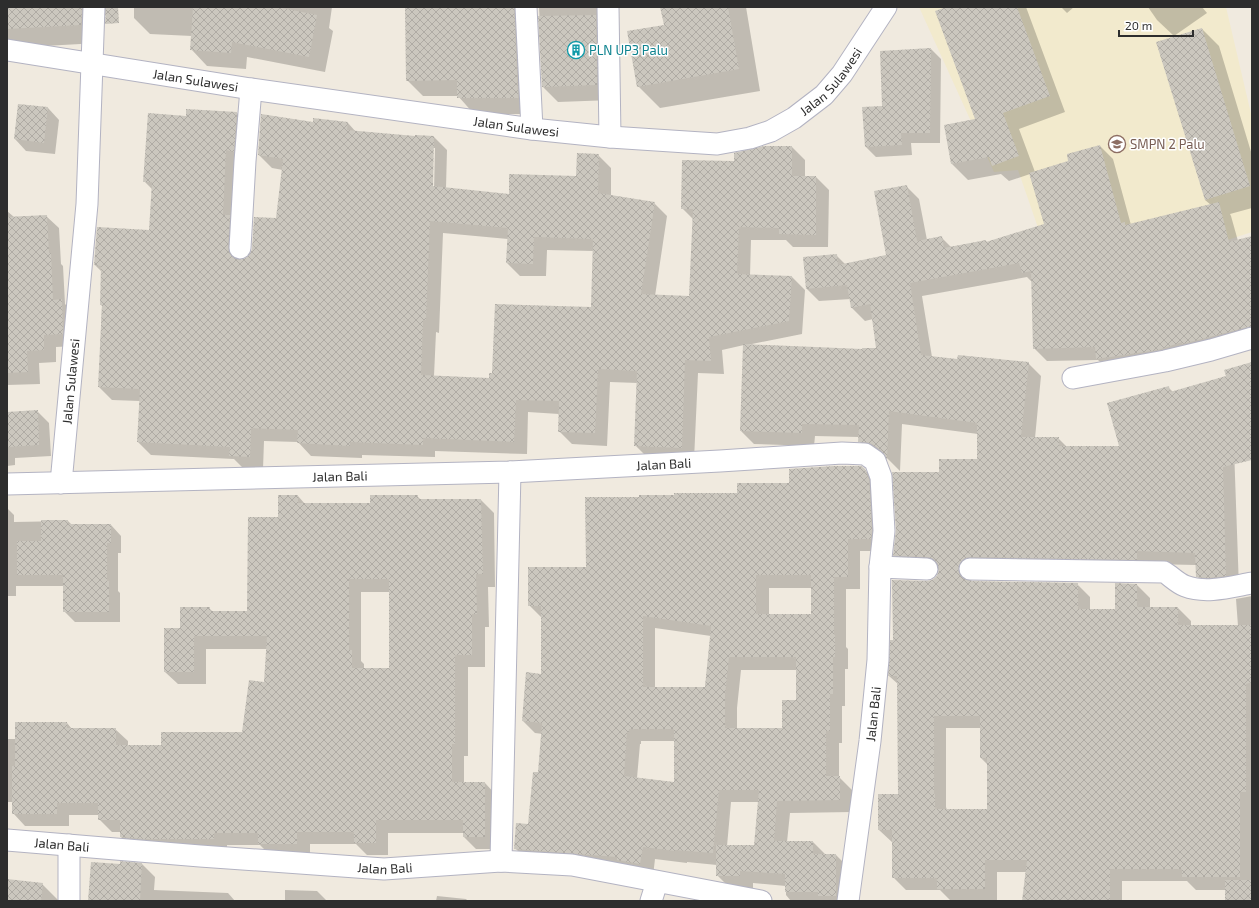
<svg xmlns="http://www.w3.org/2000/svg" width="1259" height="908" font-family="'Exo 2',sans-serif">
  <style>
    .education { fill: #f2eacd }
    .shadow { fill: #0003; fill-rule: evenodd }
    .building { fill: url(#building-cross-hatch); fill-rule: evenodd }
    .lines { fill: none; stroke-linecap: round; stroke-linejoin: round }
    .street-casing { stroke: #b3b3c2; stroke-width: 23 }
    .street { stroke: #fff; stroke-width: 21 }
    .labels { text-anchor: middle; stroke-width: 3; stroke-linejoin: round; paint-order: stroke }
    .culture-label { font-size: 13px; fill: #0d838f; stroke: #fff; text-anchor: start }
    .street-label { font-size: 13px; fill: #2d2d2d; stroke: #fff }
    .education-label { font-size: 13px; fill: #785e54; stroke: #fff; text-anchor: start }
  </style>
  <defs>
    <pattern id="building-cross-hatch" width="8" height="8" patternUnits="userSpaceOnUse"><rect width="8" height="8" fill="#cbc7be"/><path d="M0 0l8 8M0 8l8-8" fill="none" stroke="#afaba4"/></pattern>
  </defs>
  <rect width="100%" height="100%" fill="#f0eadf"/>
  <!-- education -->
  <polygon class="education" points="919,7 1226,7 1252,118 1252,232 1061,294 1018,170 994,172"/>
  <!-- shadow -->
  <g class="shadow">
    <polygon points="7,7 106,7 106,15 102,19 99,43 7,48"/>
    <polygon points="134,7 332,7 329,28 333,31 325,72 247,57 246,69 207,66 192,50 192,36 150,34 134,18"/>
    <polygon points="406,7 525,7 534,114 474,114 458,96 423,96 407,80"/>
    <polygon points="539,7 610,7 612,100 558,102 543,87"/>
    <polygon points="661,7 746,7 760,91 660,108 638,86 665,26"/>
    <path d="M 948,7 L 1026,7 L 1065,112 L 1019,129 L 1035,172 L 1070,162 L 1100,146 L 1113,159 L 1131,225 L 1211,205 L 1205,200 L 1202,29 L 1219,46 L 1252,155 L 1252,208 L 1230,214 L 1231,216 L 1238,241 L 1252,237 L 1252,342 L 1110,371 L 1098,360 L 1047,361 L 1034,348 L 1032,282 L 1027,277 L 922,296 L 932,357 L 958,360 L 1028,363 L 1041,376 L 1035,438 L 1058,438 L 1067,447 L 1120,447 L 1168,387 L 1173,392 L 1232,392 L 1239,588 L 1210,589 L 1197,576 L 1196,565 L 1150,564 L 973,575 L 971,582 L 1077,584 L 1090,597 L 1090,610 L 1116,610 L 1137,585 L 1150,598 L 1150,608 L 1178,608 L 1191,621 L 1191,626 L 1238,626 L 1236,599 L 1252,596 L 1252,901 L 1226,901 L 1226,890 L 1196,890 L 1187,881 L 1122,881 L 1122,901 L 1023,901 L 1026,872 L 997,872 L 997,901 L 951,901 L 940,890 L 906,890 L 893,877 L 893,843 L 879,830 L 899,795 L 898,684 L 889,676 L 894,641 L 927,582 L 933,581 L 938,576 L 940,570 L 907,568 L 894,555 L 940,473 L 978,460 L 978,434 L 902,424 L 900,471 L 886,457 L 879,455 L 872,454 L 859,441 L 859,437 L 815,436 L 814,446 L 754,444 L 741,431 L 744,345 L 722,350 L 724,374 L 698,373 L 694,460 L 649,459 L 636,446 L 638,383 L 610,382 L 607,446 L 572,444 L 559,431 L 559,414 L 528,412 L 527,454 L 435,451 L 435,457 L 362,455 L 362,458 L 311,456 L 298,442 L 264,441 L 263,469 L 243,468 L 234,459 L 151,455 L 138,442 L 140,401 L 112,400 L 99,387 L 102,306 L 101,305 L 102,272 L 95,265 L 150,231 L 153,190 L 144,181 L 187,117 L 237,113 L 250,126 L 241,261 L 246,259 L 277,219 L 283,170 L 272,168 L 259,155 L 314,123 L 348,123 L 356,132 L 416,138 L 434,137 L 447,150 L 446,188 L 510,195 L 577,177 L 598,155 L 611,168 L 611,196 L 654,203 L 667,216 L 655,296 L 690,297 L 693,219 L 682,208 L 735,162 L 764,147 L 792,147 L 805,160 L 805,177 L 816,177 L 829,190 L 828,247 L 793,247 L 786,240 L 751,240 L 750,276 L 792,277 L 805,290 L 802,334 L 747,345 L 863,350 L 878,349 L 873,319 L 865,321 L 852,308 L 851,299 L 819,301 L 806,288 L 836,255 L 845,264 L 888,256 L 906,186 L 919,199 L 927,240 L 941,237 L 951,247 L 986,241 L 988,243 L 1045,225 L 1030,174 L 1009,181 L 1001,174 L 968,180 L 952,164 L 945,126 L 976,120 ZM 433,148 L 435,148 L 434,191 L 432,191 ZM 443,233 L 508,239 L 507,263 L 520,276 L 546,276 L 547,250 L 594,251 L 592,308 L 493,374 L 490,379 L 434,376 L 436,332 L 439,333 ZM 946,728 L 981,728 L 981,758 L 988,765 L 988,810 L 947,810 L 946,807 Z"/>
    <polygon points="1061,7 1074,7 1067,13"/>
    <polygon points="1148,7 1202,7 1207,13 1174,36 1157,20"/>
    <polygon points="931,49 941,59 940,143 911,143 912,155 876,157 866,147 883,107"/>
    <polygon points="19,105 48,108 59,120 55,154 26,151 15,139"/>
    <polygon points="7,211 14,217 46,216 59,228 61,264 63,266 65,304 74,313 75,346 56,347 56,362 39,363 40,384 7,385"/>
    <polygon points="37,411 49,423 51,456 15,458 15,465 7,466 7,413"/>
    <path d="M 864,469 L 877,482 L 883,551 L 860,551 L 860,589 L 846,589 L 846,647 L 848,649 L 848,669 L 845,669 L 845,706 L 842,706 L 842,743 L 839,743 L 839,777 L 852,790 L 852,812 L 790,813 L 787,842 L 813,842 L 826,855 L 836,855 L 848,867 L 848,901 L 791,901 L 786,895 L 786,886 L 753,883 L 753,888 L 730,888 L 717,875 L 717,865 L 687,862 L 687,863 L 655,859 L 653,876 L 528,861 L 515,848 L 529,825 L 539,773 L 543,734 L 535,733 L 523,721 L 542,675 L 542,618 L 530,606 L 587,568 L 640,498 L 738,494 ZM 769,588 L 812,588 L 812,614 L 769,614 ZM 655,628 L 711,636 L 705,688 L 655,688 ZM 741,670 L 797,670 L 797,702 L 783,729 L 737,729 L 737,708 ZM 641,741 L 675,741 L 675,783 L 637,778 L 640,744 L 641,744 ZM 731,802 L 759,802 L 755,846 L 727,846 Z"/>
    <path d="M 298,496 L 305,504 L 371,504 L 417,496 L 421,500 L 481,500 L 494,513 L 495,587 L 488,587 L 489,627 L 485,627 L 485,667 L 468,667 L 468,756 L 464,756 L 464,783 L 485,783 L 497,796 L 497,849 L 476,849 L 464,837 L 464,833 L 388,833 L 388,855 L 367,855 L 356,844 L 310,844 L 310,856 L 271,856 L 260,845 L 227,845 L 227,851 L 133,850 L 121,837 L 121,832 L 112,832 L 99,819 L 99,815 L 69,815 L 69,826 L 25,826 L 13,813 L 13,802 L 7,802 L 7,739 L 16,739 L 67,723 L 72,729 L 115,729 L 128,741 L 128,746 L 162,746 L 243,733 L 265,683 L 267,649 L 206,649 L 206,684 L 178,684 L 165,672 L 181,629 L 209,608 L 213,612 L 248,612 L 279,518 ZM 361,592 L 390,592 L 390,669 L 364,669 L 364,664 L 361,661 Z"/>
    <polygon points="7,508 14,515 14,522 68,521 72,525 111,525 121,536 121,553 118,553 118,591 120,593 120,622 75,622 64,611 64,586 16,586 16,596 7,596"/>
    <polygon points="142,864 155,877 154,890 228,893 235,901 90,901 121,865"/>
    <polygon points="7,880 42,884 59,901 7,901"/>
    <polygon points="285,890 317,891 327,901 285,901"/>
    <polygon points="437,896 466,899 468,901 436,901"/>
  </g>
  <!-- building -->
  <g class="building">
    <polygon points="7,7 82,7 81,25 7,29"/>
    <polygon points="106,7 118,7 119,23 105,24"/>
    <polygon points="193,7 277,7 317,15 309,57 232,42 231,53 190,50"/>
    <polygon points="405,7 514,7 518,98 457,98 457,80 406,81"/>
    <polygon points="660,7 728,7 739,69 637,87 627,31 664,25"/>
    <polygon points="946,7 1017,7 1050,96 1003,113 1019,156 992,166 989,157 951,164 944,125 975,119 935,11"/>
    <polygon points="596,15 597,85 542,87 538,16"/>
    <polygon points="1202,28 1250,186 1205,200 1156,42"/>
    <polygon points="931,48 930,133 901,133 902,145 865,147 862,107 882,106 880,51"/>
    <polygon points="18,104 48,107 44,143 14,139"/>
    <path d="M 186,109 L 237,112 L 234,152 L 226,150 L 223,215 L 230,215 L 228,247 L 229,253 L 233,258 L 239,260 L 246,258 L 250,254 L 252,249 L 254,217 L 276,218 L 283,159 L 258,155 L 261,114 L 313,122 L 313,118 L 348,122 L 347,130 L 415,136 L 415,135 L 434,136 L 433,186 L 509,194 L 509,174 L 576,176 L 577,153 L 599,154 L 598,193 L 655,202 L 641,294 L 689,296 L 693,209 L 681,209 L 682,160 L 734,161 L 734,153 L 764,146 L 792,146 L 792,176 L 816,176 L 816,235 L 779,234 L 779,228 L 739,227 L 737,274 L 792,276 L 789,321 L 709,337 L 711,361 L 685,360 L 682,448 L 634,446 L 637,371 L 598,369 L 595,433 L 558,432 L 559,401 L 516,400 L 514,442 L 423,438 L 423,445 L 350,442 L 350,446 L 297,443 L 298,430 L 251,428 L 250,457 L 229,456 L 230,447 L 137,442 L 140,389 L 98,387 L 102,305 L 100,305 L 101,266 L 94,265 L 97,227 L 149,230 L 152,182 L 143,182 L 148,113 L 186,116 ZM 430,221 L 508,228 L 506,263 L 533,264 L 534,237 L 593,239 L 591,307 L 495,304 L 492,373 L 489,373 L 489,378 L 421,375 L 423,320 L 426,320 Z"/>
    <path d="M 1100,145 L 1121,223 L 1125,222 L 1125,225 L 1219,202 L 1229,242 L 1252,236 L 1252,326 L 1182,344 L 1182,342 L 1158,350 L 1096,359 L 1095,347 L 1033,349 L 1031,271 L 1022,273 L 1019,263 L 910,283 L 921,355 L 957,359 L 958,355 L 1029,362 L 1021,437 L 1059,437 L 1059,446 L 1119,446 L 1107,403 L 1169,386 L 1170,392 L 1226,376 L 1224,370 L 1252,362 L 1252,460 L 1223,467 L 1226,576 L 1209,578 L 1196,577 L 1195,553 L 1137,551 L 1137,560 L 970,557 L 965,558 L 960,563 L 958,569 L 959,574 L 964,579 L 970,581 L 1078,583 L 1078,609 L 1115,609 L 1115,583 L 1137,584 L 1137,607 L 1178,607 L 1178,625 L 1252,625 L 1252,682 L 1246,684 L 1246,792 L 1240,792 L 1240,877 L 1182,877 L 1182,869 L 1110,869 L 1110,901 L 1022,901 L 1027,860 L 985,860 L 985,889 L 937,889 L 937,878 L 892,878 L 892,830 L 878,830 L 878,794 L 898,794 L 897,676 L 888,676 L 890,640 L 893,640 L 892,580 L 927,581 L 932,580 L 937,576 L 939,569 L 938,564 L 934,559 L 928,557 L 893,556 L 896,530 L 892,472 L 939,472 L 939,459 L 977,459 L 977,423 L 889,411 L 887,460 L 882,451 L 872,444 L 866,442 L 858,442 L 859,425 L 802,424 L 802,433 L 740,431 L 743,344 L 862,349 L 862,348 L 876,348 L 870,304 L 851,308 L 847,285 L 806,289 L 803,257 L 837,254 L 838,265 L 886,255 L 874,191 L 907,185 L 917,241 L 942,236 L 944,248 L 986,240 L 986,242 L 1044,224 L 1029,173 L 1068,161 L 1067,154 ZM 934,716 L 980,716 L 980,758 L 987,758 L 987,809 L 935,809 L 935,794 L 934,794 Z"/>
    <polygon points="47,215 49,253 51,253 53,300 62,299 63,334 44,335 44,350 27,351 28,372 7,373 7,217"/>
    <polygon points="38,410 39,445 7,447 7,412"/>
    <path d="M 834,466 L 861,466 L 865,469 L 869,480 L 872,531 L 871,539 L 848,539 L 848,577 L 834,577 L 834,635 L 835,635 L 835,657 L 833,657 L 833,694 L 830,694 L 830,731 L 826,731 L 826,776 L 840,776 L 840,800 L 777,801 L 774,841 L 813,841 L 813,854 L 836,854 L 836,896 L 818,896 L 818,892 L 785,892 L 785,874 L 740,871 L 740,876 L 716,876 L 716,845 L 754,845 L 759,790 L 719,790 L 713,853 L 675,850 L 675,851 L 643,847 L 640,864 L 617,860 L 617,857 L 514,849 L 516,823 L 528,824 L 533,772 L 538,772 L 542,723 L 522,721 L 526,672 L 541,674 L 541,606 L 528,606 L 528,567 L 586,567 L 585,497 L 639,497 L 639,495 L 674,495 L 674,493 L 737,493 L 737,483 L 789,483 L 789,469 ZM 756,575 L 811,575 L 811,614 L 756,614 ZM 643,616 L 711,626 L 705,687 L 643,687 ZM 729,657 L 796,657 L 796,700 L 782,700 L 782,728 L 725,728 L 725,695 ZM 629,729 L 674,729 L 674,782 L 624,776 L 627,732 L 629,732 Z"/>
    <path d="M 278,495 L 298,495 L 298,503 L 370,503 L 370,495 L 418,495 L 418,499 L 481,499 L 483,574 L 476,574 L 477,614 L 472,614 L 472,655 L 455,655 L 455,744 L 452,744 L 452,782 L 485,782 L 485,837 L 463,837 L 463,820 L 376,820 L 376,843 L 354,843 L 354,832 L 297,832 L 297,844 L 258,844 L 258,833 L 214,833 L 214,839 L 144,839 L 120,837 L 120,820 L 98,820 L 98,803 L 57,803 L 57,814 L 12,814 L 12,766 L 15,766 L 15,722 L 67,722 L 67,728 L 116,728 L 116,745 L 161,745 L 161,732 L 242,732 L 249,680 L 264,682 L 267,636 L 194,636 L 194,672 L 164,672 L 164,628 L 180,628 L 180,607 L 210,607 L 210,611 L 247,611 L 248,517 L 278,517 ZM 349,579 L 389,579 L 389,668 L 352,668 L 352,650 L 349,650 Z"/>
    <polygon points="41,520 68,520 68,524 111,524 111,543 107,543 107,581 109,581 109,612 63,612 63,575 17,575 17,541 41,541"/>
    <polygon points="120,861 142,863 140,901 88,901 91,862 120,864"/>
    <polygon points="7,879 43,883 41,901 7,901"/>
    <rect x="1225" y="880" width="27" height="21"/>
  </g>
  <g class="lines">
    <!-- street casing -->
    <g class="street-casing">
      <g id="street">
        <polyline points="526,7 532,129"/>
        <polyline points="608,7 610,137"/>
        <path id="s1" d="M 7,50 L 251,89 L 532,129 L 610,137 L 717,144 L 750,138 L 771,131 L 794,118 L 824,95 L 842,74 L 886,7"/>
        <polyline points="240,248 245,161 251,89"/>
        <polyline points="1073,378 1165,361 1211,350 1252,338"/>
        <path id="s2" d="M 61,483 L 87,204 L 94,7"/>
        <path id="s3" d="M 7,484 L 510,472 L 720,461 L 842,453 L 865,454 L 875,461 L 881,477 L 884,531 L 880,567 L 878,660 L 870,741 L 848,901"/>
        <polyline points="880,567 927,569"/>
        <path d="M 970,569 L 1164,572 C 1171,576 1177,583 1185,586 C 1206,594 1230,587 1252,583"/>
        <path id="s4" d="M 7,840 L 200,856 L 384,869 L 501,861 L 572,865 L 761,901"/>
        <polyline points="69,845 69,901"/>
        <polyline points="501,861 510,472"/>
        <polyline points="651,901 657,882"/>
      </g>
    </g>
    <!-- street -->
    <use href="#street" class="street"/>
  </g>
  <!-- icons -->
  <defs>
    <g id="building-ring" transform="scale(0.9)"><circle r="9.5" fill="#fff" stroke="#0f9aa8" stroke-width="1.5"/><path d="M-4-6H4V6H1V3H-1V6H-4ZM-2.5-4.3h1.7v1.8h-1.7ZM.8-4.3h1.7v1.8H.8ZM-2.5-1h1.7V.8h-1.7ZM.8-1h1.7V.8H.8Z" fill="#0f9aa8"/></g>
    <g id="school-ring" transform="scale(0.9)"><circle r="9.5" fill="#fff" stroke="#8d6e63" stroke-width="1.5"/><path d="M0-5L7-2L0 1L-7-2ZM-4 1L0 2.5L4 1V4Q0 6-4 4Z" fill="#8d6e63"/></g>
  </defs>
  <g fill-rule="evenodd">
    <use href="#building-ring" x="576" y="50"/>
    <use href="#school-ring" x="1117" y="144"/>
  </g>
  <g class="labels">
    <!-- culture labels -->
    <g class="culture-label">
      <text x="589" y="55">PLN UP3 Palu</text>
    </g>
    <!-- street labels -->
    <g class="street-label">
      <text dy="5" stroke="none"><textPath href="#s1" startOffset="851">Jalan Sulawesi</textPath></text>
      <text dy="5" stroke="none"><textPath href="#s1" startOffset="191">Jalan Sulawesi</textPath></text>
      <text dy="5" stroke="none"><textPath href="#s1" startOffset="515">Jalan Sulawesi</textPath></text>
      <text dy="5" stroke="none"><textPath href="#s2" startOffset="102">Jalan Sulawesi</textPath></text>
      <text dy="5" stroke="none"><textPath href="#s3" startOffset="657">Jalan Bali</textPath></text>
      <text dy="5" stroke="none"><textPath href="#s3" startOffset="333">Jalan Bali</textPath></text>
      <text transform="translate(873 714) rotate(-84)" y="5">Jalan Bali</text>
      <text dy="5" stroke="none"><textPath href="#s4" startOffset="55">Jalan Bali</textPath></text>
      <text dy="5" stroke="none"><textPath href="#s4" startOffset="379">Jalan Bali</textPath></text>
    </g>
    <!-- education labels -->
    <g class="education-label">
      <text x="1130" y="149">SMPN 2 Palu</text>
    </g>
  </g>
  <!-- border -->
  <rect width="1259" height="908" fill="none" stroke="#2d2d2d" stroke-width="16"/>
  <!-- scale -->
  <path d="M1119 30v6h74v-6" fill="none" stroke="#2d2d2d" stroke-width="2"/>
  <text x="1125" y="30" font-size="12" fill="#2d2d2d" stroke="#ffffff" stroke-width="3" paint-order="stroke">20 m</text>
</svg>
